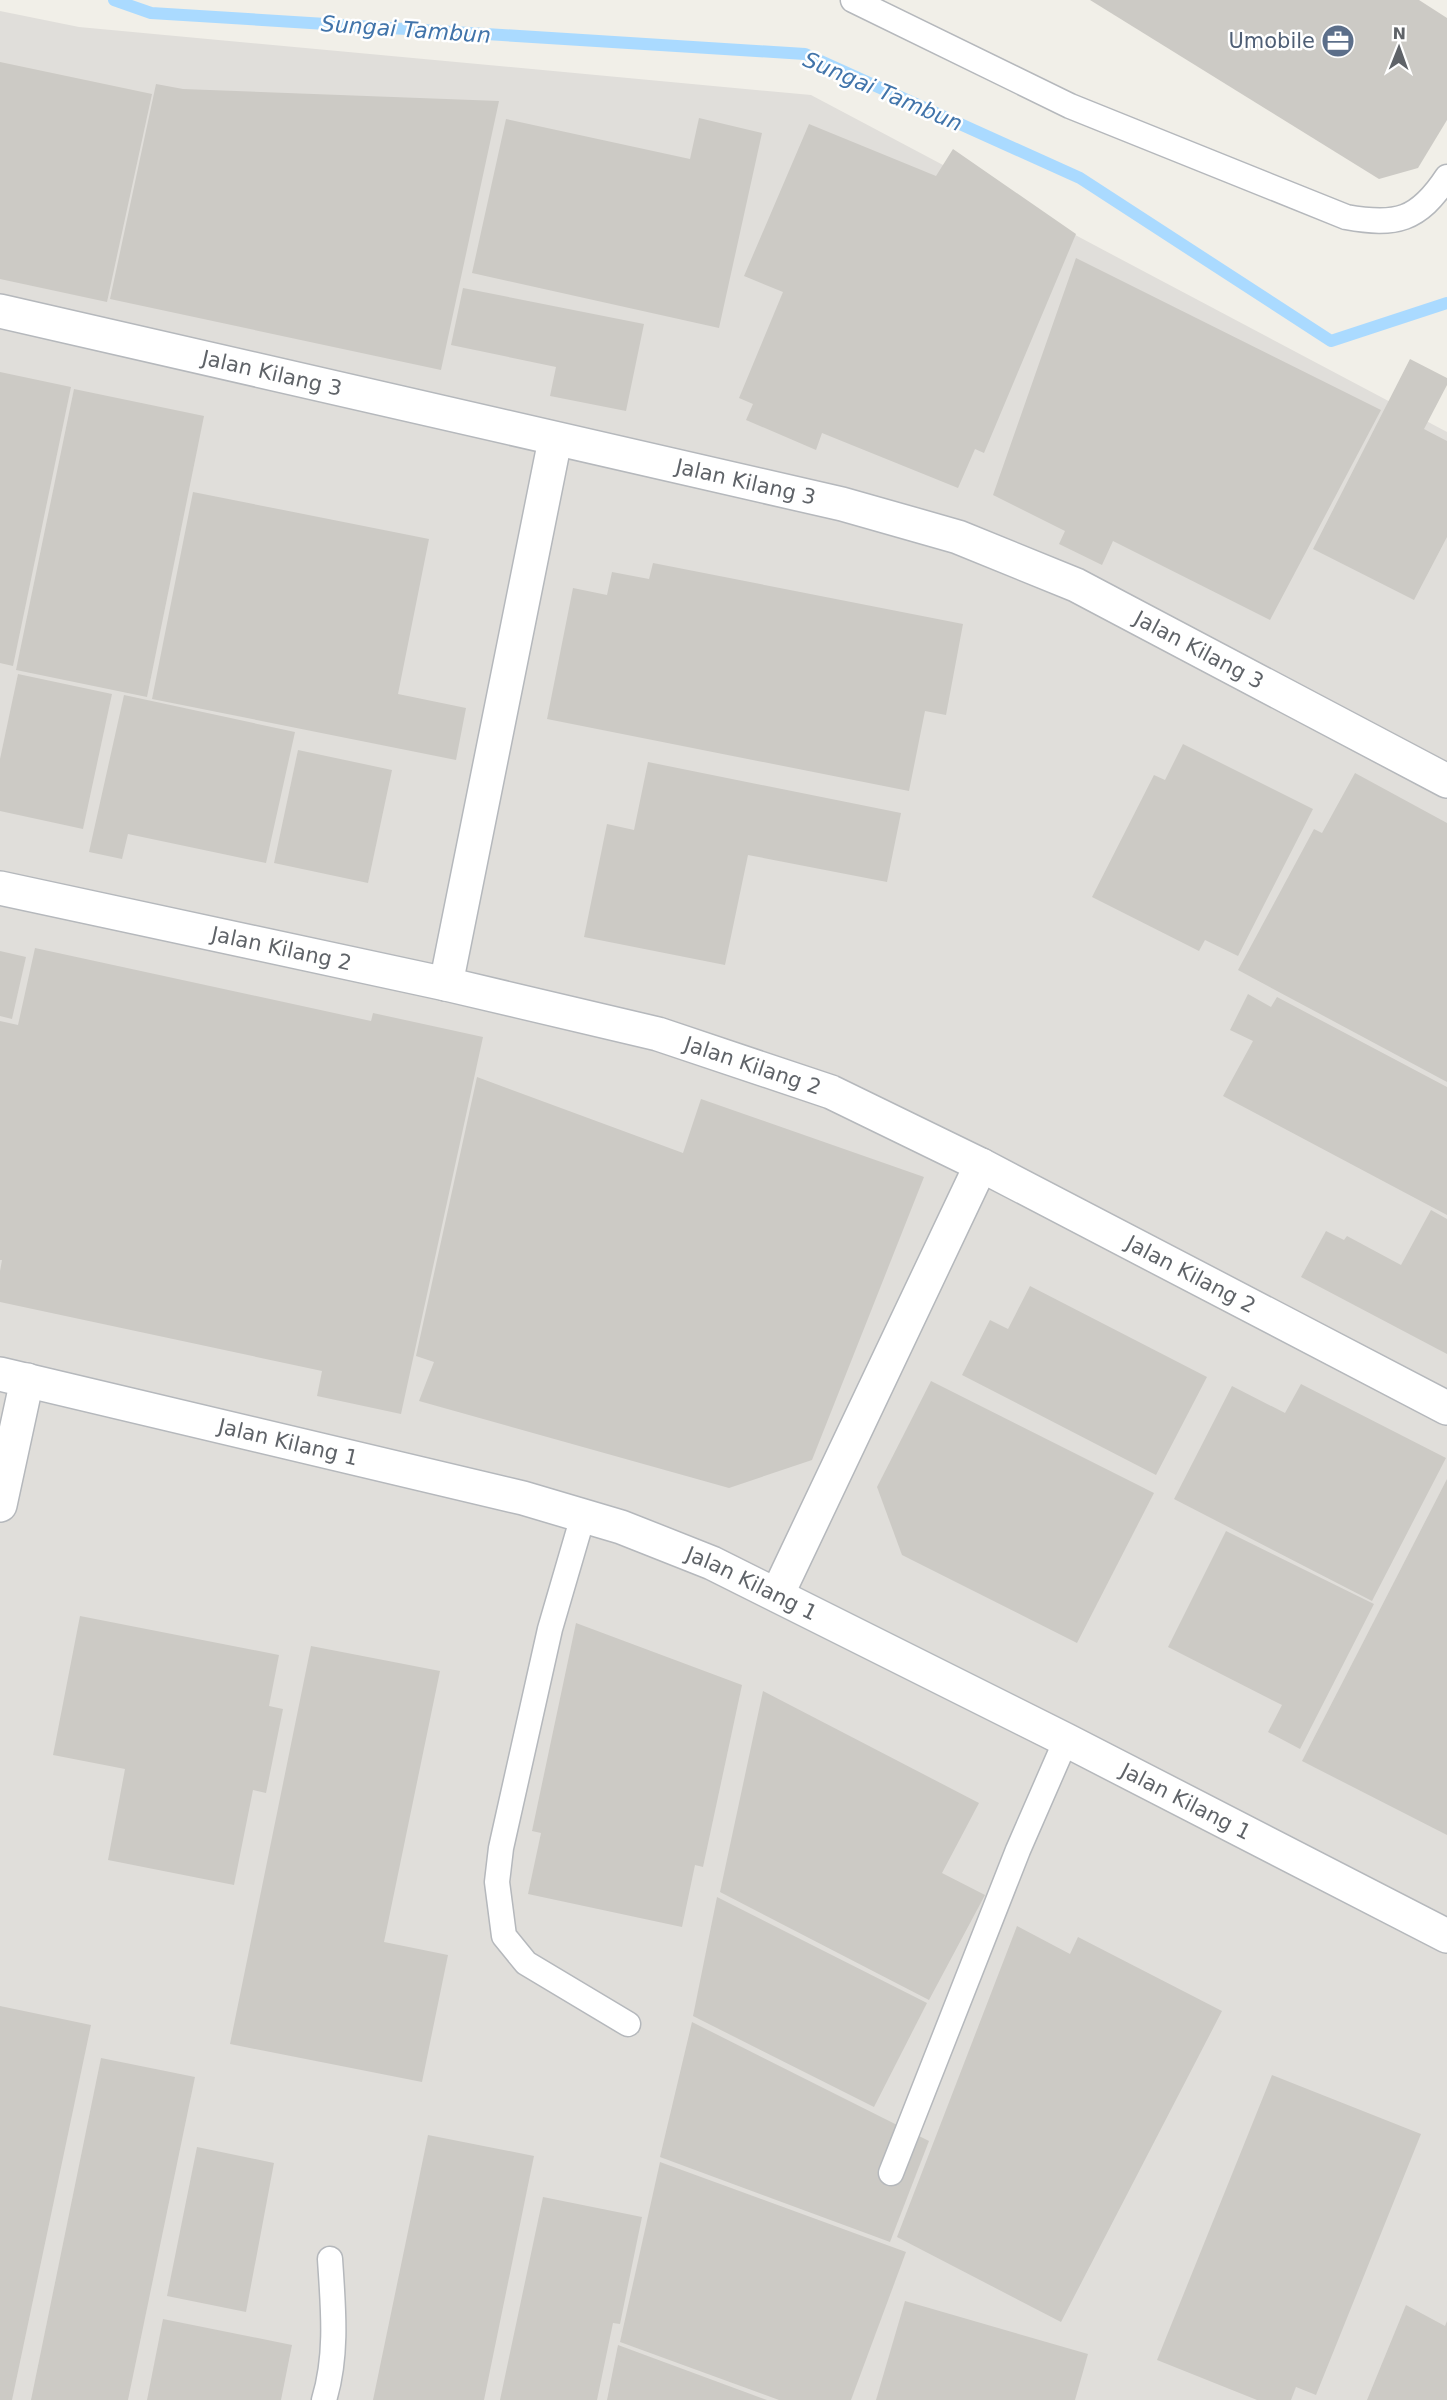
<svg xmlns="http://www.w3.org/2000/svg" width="1447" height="2400" font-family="'DejaVu Sans',sans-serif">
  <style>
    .industrial { fill: #e0deda }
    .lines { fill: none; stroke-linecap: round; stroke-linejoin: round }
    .stream { stroke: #aadaff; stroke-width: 12 }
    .building { fill: #cccac5 }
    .service-casing { stroke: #b5b8bc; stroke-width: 27 }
    .minor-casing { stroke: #b5b8bc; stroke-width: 36 }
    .service { stroke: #fff; stroke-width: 24 }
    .minor { stroke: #fff; stroke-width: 33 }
    .labels { text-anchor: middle; stroke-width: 5; stroke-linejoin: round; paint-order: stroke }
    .service-label { font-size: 21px; fill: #4e5e75; stroke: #fff; text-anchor: end }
    .street-label { font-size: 21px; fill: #5f6368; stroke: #fff }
    .water-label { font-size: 22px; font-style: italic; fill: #4174aa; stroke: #fff }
  </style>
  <rect width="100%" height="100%" fill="#f1efe8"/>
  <!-- industrial -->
  <polygon class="industrial" points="0,11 79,27 811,95 1447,432 1447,2400 0,2400"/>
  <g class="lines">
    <!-- stream -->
    <polyline class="stream" points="114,0 151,13 805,54 1080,178 1331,341 1447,303"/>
  </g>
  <!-- building -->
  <g class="building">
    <polygon points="1090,0 1419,0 1447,18 1447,120 1418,168 1379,179"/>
    <polygon points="0,62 152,94 107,302 0,279"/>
    <polygon points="156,84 183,89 499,101 441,370 110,299"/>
    <polygon points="699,118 762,133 719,328 472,273 506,119 690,159"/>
    <polygon points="809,124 936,176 953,149 1076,234 984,453 975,449 958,488 822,433 816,450 746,420 753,404 739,398 783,292 744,276"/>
    <polygon points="1076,258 1381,410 1270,620 1113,541 1102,565 1059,544 1065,531 993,495"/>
    <polygon points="463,288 644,324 626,411 550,396 556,367 451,345"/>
    <polygon points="1410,359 1447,378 1447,385 1424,429 1447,441 1447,537 1414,600 1313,549"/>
    <polygon points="0,372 71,387 13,666 0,663"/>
    <polygon points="74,389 204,416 147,697 16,670"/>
    <polygon points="193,492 429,539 398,694 466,708 456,760 152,699"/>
    <polygon points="653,563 963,624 946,715 925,711 909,791 547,719 573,588 607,595 612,572 649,579"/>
    <polygon points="18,674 112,694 83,829 0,811 0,759"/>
    <polygon points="124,695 295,732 266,863 128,834 122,859 89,852"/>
    <polygon points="1183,744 1313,809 1238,956 1205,940 1199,951 1092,897 1154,775 1165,780"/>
    <polygon points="298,750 392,770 368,883 274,863"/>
    <polygon points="648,762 901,813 887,882 748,855 725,965 584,937 607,824 634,830"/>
    <polygon points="1355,773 1447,823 1447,1082 1238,970 1314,829 1322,833"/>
    <polygon points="35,948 371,1021 373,1013 483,1037 401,1414 317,1396 322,1371 0,1302 0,1271 2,1260 0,1260 0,1021 18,1025"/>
    <polygon points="0,951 26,957 12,1019 0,1016"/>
    <polygon points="1248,994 1271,1007 1277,997 1447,1087 1447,1215 1223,1096 1253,1041 1230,1030"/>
    <polygon points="477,1077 683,1153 701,1099 924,1177 812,1460 729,1488 419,1401 434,1362 416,1356"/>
    <polygon points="1431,1210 1447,1219 1447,1354 1301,1277 1326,1231 1344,1240 1347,1236 1401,1265"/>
    <polygon points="1030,1286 1207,1377 1156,1475 962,1375 990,1320 1008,1329"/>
    <polygon points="931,1381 1154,1493 1077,1643 902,1555 877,1487"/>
    <polygon points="1301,1384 1446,1458 1372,1601 1174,1499 1232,1386 1285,1413"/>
    <polygon points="1447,1479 1447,1835 1302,1761"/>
    <polygon points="1226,1531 1374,1604 1300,1749 1268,1732 1282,1705 1168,1647"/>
    <polygon points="80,1616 279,1655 269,1706 283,1709 266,1793 253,1790 234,1885 108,1860 125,1769 53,1755"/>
    <polygon points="576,1623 742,1685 703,1867 695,1865 682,1927 528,1894 541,1833 532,1831"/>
    <polygon points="311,1646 440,1671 384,1942 448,1955 422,2082 230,2044"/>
    <polygon points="763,1691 979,1803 942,1873 985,1895 929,2000 720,1892"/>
    <polygon points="717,1897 927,2003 874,2107 693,2016"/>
    <polygon points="1017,1926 1070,1954 1078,1937 1222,2011 1061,2322 897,2237"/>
    <polygon points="0,2006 91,2025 12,2400 0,2400"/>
    <polygon points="692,2022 929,2141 890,2242 660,2157"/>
    <polygon points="101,2058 195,2077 128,2400 31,2400"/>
    <polygon points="1272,2075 1421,2134 1316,2395 1296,2387 1291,2400 1257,2400 1157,2360"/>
    <polygon points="428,2135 534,2156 484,2400 373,2400"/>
    <polygon points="197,2147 274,2163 246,2312 167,2296"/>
    <polygon points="660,2162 906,2252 851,2400 779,2400 620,2342"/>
    <polygon points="543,2197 642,2217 620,2324 613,2323 597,2400 500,2400"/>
    <polygon points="905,2301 1088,2354 1075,2400 876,2400"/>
    <polygon points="1406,2305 1445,2326 1447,2321 1447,2400 1367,2400"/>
    <polygon points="163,2319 292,2345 281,2400 147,2400"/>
    <polygon points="618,2345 767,2400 607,2400"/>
  </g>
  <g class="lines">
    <!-- service casing -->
    <g class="service-casing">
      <g id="service">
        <path d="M 853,0 L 1070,106 L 1346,217 C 1396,226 1418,221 1447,177"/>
        <polyline points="583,1516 550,1629 501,1848 497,1882 504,1936 526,1963 628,2024"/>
        <polyline points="891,2173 1018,1850 1066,1740"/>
        <path d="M 324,2400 C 338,2354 333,2306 330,2259"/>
      </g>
    </g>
    <!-- minor casing -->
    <g class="minor-casing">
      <g id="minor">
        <path id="s1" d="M 0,311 L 842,504 L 958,537 L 1076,585 L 1447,781"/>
        <path id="s2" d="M 0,888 L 446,984 L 658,1034 L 831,1092 L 981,1165 L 1447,1408"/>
        <polyline points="446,984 555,440"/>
        <path id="s3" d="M 0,1374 L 523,1498 L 621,1527 L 712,1563 L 1066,1740 L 1447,1936"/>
        <polyline points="0,1505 27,1380"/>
        <polyline points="777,1595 981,1165"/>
      </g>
    </g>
    <!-- service -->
    <use href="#service" class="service"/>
    <!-- minor -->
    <use href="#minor" class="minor"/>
  </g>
  <!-- icons -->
  <defs>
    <g id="office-disc" transform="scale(1.725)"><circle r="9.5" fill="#5c6f8a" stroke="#fff"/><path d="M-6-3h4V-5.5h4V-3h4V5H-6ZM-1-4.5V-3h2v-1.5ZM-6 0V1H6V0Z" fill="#fff"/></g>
  </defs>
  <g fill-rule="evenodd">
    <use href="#office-disc" x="1338" y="41"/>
  </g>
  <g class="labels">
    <!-- service labels -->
    <g class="service-label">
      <text x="1315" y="48">Umobile</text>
    </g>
    <!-- street labels -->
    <g class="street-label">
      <text dy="7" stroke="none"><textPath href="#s1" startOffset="279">Jalan Kilang 3</textPath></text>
      <text dy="7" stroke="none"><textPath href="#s1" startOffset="765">Jalan Kilang 3</textPath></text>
      <text dy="7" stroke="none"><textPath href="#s1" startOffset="1251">Jalan Kilang 3</textPath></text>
      <text dy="7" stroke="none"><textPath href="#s2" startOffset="288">Jalan Kilang 2</textPath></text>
      <text dy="7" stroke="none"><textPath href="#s2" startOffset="774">Jalan Kilang 2</textPath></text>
      <text dy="7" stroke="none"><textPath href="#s2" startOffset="1260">Jalan Kilang 2</textPath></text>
      <text dy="7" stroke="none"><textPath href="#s3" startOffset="296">Jalan Kilang 1</textPath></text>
      <text dy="7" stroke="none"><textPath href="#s3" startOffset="782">Jalan Kilang 1</textPath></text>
      <text dy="7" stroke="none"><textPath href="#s3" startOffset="1268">Jalan Kilang 1</textPath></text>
    </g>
    <!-- water labels -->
    <g class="water-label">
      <text transform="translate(406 29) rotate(4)" y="8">Sungai Tambun</text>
      <text transform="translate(883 91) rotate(23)" y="8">Sungai Tambun</text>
    </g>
  </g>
  <!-- north arrow -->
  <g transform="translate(1399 48) rotate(1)" stroke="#ffffff" stroke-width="4.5" paint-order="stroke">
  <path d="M0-4.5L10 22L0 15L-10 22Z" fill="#5f6368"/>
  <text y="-9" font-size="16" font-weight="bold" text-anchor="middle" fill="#5f6368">N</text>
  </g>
</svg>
